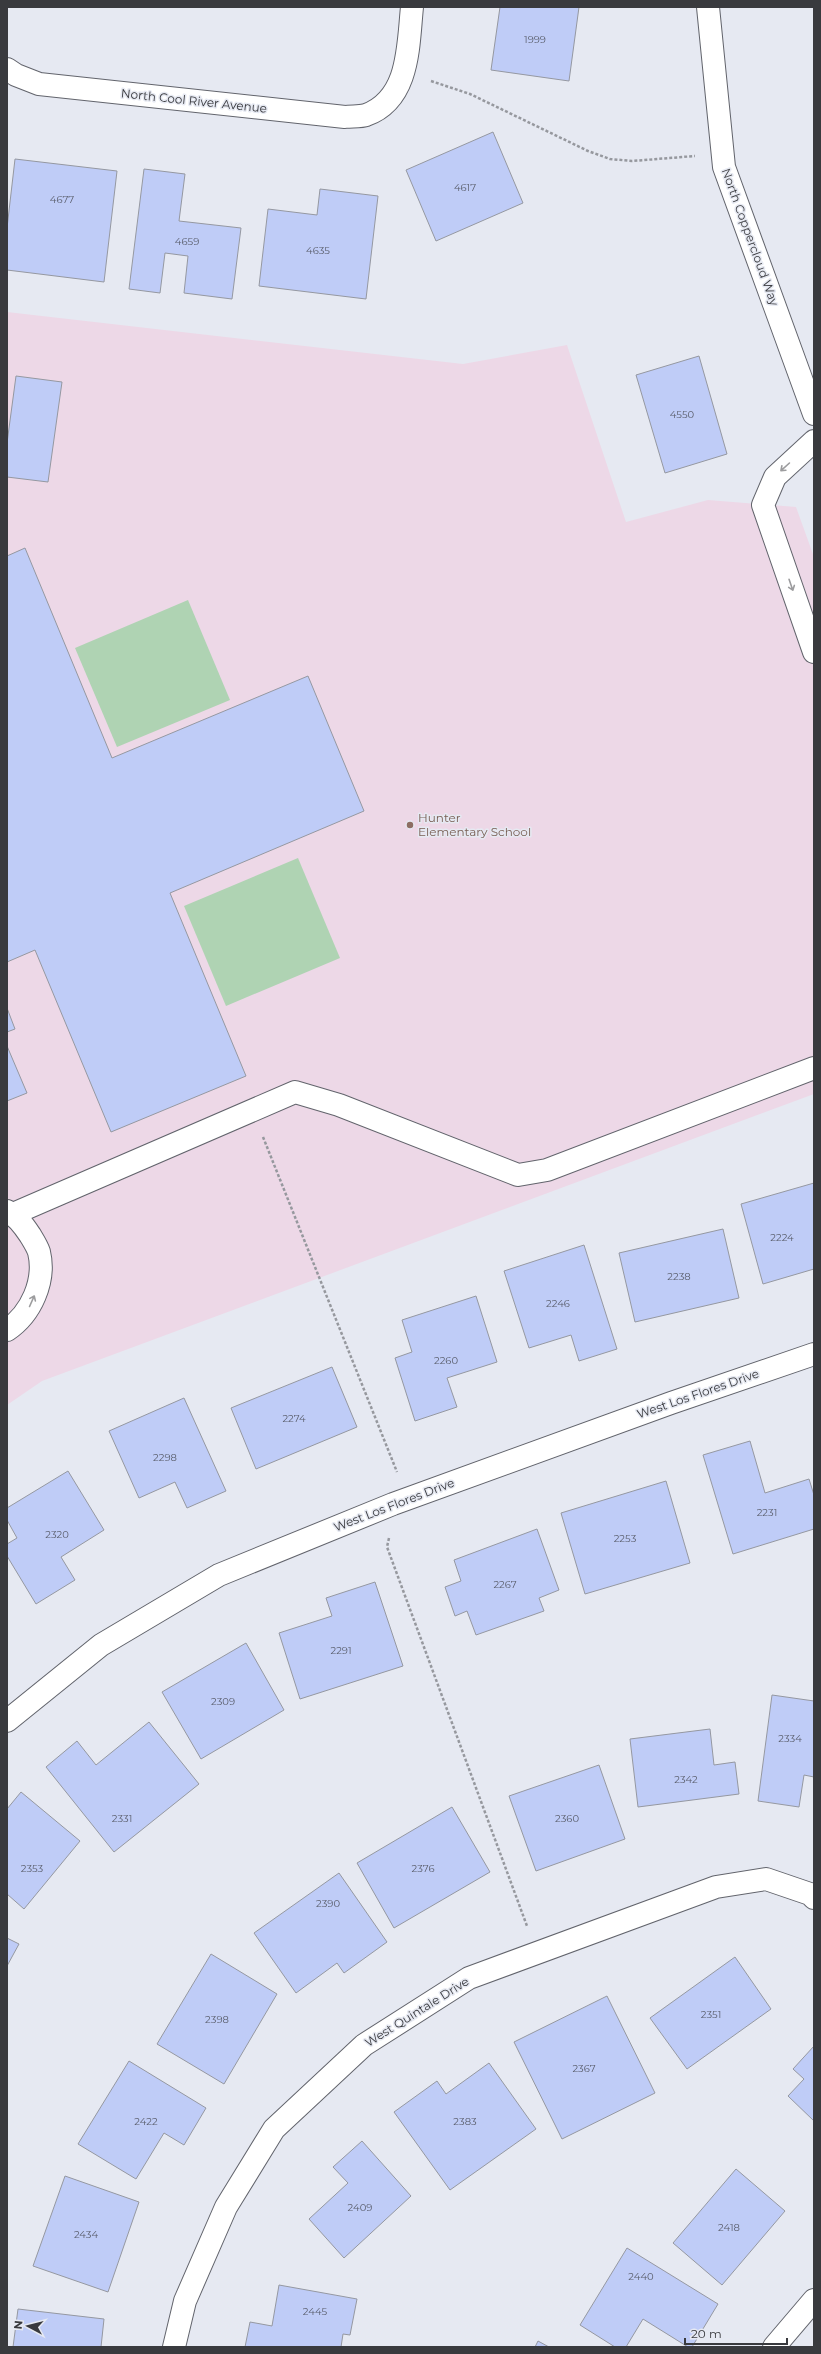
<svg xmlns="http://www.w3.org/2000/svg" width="821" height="2354" font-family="Montserrat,sans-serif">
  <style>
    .education { fill: #edd8e7 }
    .green { fill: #afd3b3 }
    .building { fill: #bfccf7; stroke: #9598a1 }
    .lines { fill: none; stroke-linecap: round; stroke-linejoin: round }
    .minor-casing { stroke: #62646c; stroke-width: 24 }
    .path { stroke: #96989e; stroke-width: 2.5; stroke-dasharray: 3 2; stroke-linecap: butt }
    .minor { stroke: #fff; stroke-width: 22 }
    .oneway { stroke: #9c9c9e }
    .education-dot { fill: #8d6e63; stroke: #e6e9f2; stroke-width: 1.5 }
    .labels { text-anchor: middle; stroke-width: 3; stroke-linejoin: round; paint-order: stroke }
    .number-label { font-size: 10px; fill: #5a5e6c }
    .street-label { font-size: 12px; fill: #393a3e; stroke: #e6e9f2 }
    .education-label { font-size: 12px; fill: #785e54; stroke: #e6e9f2; text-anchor: start }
  </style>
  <rect width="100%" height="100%" fill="#e6e9f2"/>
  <!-- education -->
  <polygon class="education" points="7,312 463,364 567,345 626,522 708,500 796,507 814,557 814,1094 42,1381 7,1405"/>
  <!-- green -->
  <g class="green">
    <polygon points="188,600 230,700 117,747 75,648"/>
    <polygon points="298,858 340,958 226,1006 184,906"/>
  </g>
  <!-- building -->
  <g class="building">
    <polygon points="500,7 579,7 569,81 491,70"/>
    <polygon points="493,132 523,203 436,241 406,170"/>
    <polygon points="15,159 117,171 104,282 7,270 7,228"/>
    <polygon points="144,169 185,174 179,221 241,228 232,299 184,293 188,256 165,253 160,293 129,289"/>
    <polygon points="320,189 378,196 366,299 259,286 268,209 317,215"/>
    <polygon points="699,356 727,454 665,473 636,375"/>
    <polygon points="16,376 62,382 48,482 7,477 7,443"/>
    <polygon points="25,548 112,758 308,676 364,811 170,893 246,1076 111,1132 35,950 7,962 7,556"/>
    <polygon points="7,1008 15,1029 7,1032"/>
    <polygon points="7,1046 27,1093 7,1101"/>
    <polygon points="814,1183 814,1269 763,1284 741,1204"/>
    <polygon points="723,1229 739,1298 635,1322 619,1253"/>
    <polygon points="584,1245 617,1349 579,1361 571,1335 529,1348 504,1271"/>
    <polygon points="476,1296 497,1362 447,1378 457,1407 415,1421 395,1358 412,1352 402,1320"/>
    <polygon points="332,1367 357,1427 256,1469 231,1408"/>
    <polygon points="184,1398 226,1491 187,1508 175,1482 139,1498 109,1431"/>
    <polygon points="750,1441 765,1493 809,1479 814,1495 814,1529 733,1554 703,1455"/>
    <polygon points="68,1471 104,1530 61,1557 75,1580 36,1604 7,1556 7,1544 17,1538 7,1520 7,1508"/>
    <polygon points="666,1481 690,1563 585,1594 561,1513"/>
    <polygon points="537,1529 559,1590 539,1598 544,1611 476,1635 467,1611 455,1616 445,1587 461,1581 454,1560"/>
    <polygon points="375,1582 403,1666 300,1699 279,1633 332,1616 326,1598"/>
    <polygon points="246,1643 284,1710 201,1759 162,1692"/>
    <polygon points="772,1695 814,1701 814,1777 804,1775 799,1807 758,1801"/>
    <polygon points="149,1722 199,1784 114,1852 46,1767 77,1741 96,1765"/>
    <polygon points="710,1729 714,1765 735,1762 739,1794 638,1807 630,1739"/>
    <polygon points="599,1765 625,1839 536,1871 509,1796"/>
    <polygon points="21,1792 80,1841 24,1909 7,1894 7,1809"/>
    <polygon points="452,1807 490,1872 394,1928 357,1863"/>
    <polygon points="339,1873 387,1942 344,1973 337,1963 296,1993 254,1933"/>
    <polygon points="7,1938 19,1944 7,1966"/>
    <polygon points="211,1954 277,1994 224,2084 157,2044"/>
    <polygon points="735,1957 771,2009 687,2069 650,2018"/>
    <polygon points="607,1996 655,2093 562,2139 514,2042"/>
    <polygon points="814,2046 814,2121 788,2096 804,2079 793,2069"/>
    <polygon points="129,2061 206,2108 184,2145 164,2133 136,2179 78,2144"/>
    <polygon points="489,2063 536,2129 450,2190 394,2112 437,2081 446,2094"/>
    <polygon points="362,2141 411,2196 344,2258 309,2219 348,2183 333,2167"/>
    <polygon points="736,2169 785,2211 722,2285 673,2243"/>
    <polygon points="65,2176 139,2202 108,2292 33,2266"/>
    <polygon points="627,2248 718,2304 692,2347 688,2347 643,2319 626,2347 615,2347 580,2325"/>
    <polygon points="279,2285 357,2299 350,2335 343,2334 341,2347 245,2347 250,2322 272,2326"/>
    <polygon points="18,2309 104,2319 101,2347 13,2347"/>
    <polygon points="538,2341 549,2347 535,2347"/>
  </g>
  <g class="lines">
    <!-- minor casing -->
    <g class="minor-casing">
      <g id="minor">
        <polyline points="708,7 724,167 814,414"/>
        <path d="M 7,69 L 16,75 L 39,84 L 345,117 C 351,116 360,117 366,115 C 410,99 408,45 412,7"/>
        <polyline points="814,441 775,477 763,505 814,652"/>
        <path d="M 7,1211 C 17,1216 24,1226 30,1235 C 33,1240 37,1246 39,1252 C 46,1281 31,1314 7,1330"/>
        <polyline points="13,1214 295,1092 339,1105 518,1175 547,1170 814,1068"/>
        <polyline points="7,1721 101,1645 219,1575 393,1504 671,1403 814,1354"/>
        <polyline points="174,2347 185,2301 226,2207 274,2129 364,2045 469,1978 716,1887 766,1879 810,1894 814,1898"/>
        <polyline points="774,2347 814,2300"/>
      </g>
    </g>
    <!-- path -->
    <g class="path">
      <polyline points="431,81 470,94 588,151 610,159 632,161 695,156"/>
      <polyline points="263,1137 397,1472"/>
      <polyline points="389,1538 387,1547 527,1926"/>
    </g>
    <!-- minor -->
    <use href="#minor" class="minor"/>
  </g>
  <!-- one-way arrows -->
  <defs><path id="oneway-shaft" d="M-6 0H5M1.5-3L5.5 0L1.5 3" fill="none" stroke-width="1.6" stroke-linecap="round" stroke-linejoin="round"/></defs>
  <g class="oneway">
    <use href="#oneway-shaft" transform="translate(785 467) rotate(138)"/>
    <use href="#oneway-shaft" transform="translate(791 585) rotate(71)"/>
    <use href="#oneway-shaft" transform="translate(32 1301) rotate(-66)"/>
  </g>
  <!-- markers -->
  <circle class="education-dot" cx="410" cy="825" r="4"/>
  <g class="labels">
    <!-- number labels -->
    <g class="number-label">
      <text x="535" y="43">1999</text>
      <text x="465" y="191">4617</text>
      <text x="62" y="203">4677</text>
      <text x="187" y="245">4659</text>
      <text x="318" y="254">4635</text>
      <text x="682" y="418">4550</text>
      <text x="782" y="1241">2224</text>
      <text x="679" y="1280">2238</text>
      <text x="558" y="1307">2246</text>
      <text x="446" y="1364">2260</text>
      <text x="294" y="1422">2274</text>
      <text x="165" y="1461">2298</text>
      <text x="767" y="1516">2231</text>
      <text x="57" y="1538">2320</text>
      <text x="625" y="1542">2253</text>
      <text x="505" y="1588">2267</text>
      <text x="341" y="1654">2291</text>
      <text x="223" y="1705">2309</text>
      <text x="790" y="1742">2334</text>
      <text x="686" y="1783">2342</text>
      <text x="122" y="1822">2331</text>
      <text x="567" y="1822">2360</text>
      <text x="32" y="1872">2353</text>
      <text x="423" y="1872">2376</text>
      <text x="328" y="1907">2390</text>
      <text x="711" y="2018">2351</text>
      <text x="217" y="2023">2398</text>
      <text x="584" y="2072">2367</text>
      <text x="146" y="2125">2422</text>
      <text x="465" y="2125">2383</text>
      <text x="360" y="2211">2409</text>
      <text x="729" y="2231">2418</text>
      <text x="86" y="2238">2434</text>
      <text x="641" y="2280">2440</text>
      <text x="315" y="2315">2445</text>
    </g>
    <!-- street labels -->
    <g class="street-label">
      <text transform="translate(194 101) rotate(6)" y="4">North Cool River Avenue</text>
      <text transform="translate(750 237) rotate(70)" y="4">North Coppercloud Way</text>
      <text transform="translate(698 1394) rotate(-19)" y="4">West Los Flores Drive</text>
      <text transform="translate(394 1505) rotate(-21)" y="4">West Los Flores Drive</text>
      <text transform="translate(417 2012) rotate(-32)" y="4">West Quintale Drive</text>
    </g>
    <!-- education labels -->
    <g class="education-label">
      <text x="418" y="822">Hunter<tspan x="418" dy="14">Elementary School</tspan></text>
    </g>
  </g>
  <!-- border -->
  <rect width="821" height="2354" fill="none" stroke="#393a3e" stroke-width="16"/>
  <!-- north arrow -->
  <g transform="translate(28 2326) rotate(277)" stroke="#e6e9f2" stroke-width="3" paint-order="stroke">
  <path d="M0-3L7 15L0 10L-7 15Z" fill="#393a3e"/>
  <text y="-6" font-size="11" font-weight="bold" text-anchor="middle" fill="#393a3e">N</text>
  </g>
  <!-- scale -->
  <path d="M685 2338v6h102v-6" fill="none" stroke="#393a3e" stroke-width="2"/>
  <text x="691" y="2338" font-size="12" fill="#393a3e" stroke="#e6e9f2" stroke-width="3" paint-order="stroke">20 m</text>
</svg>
